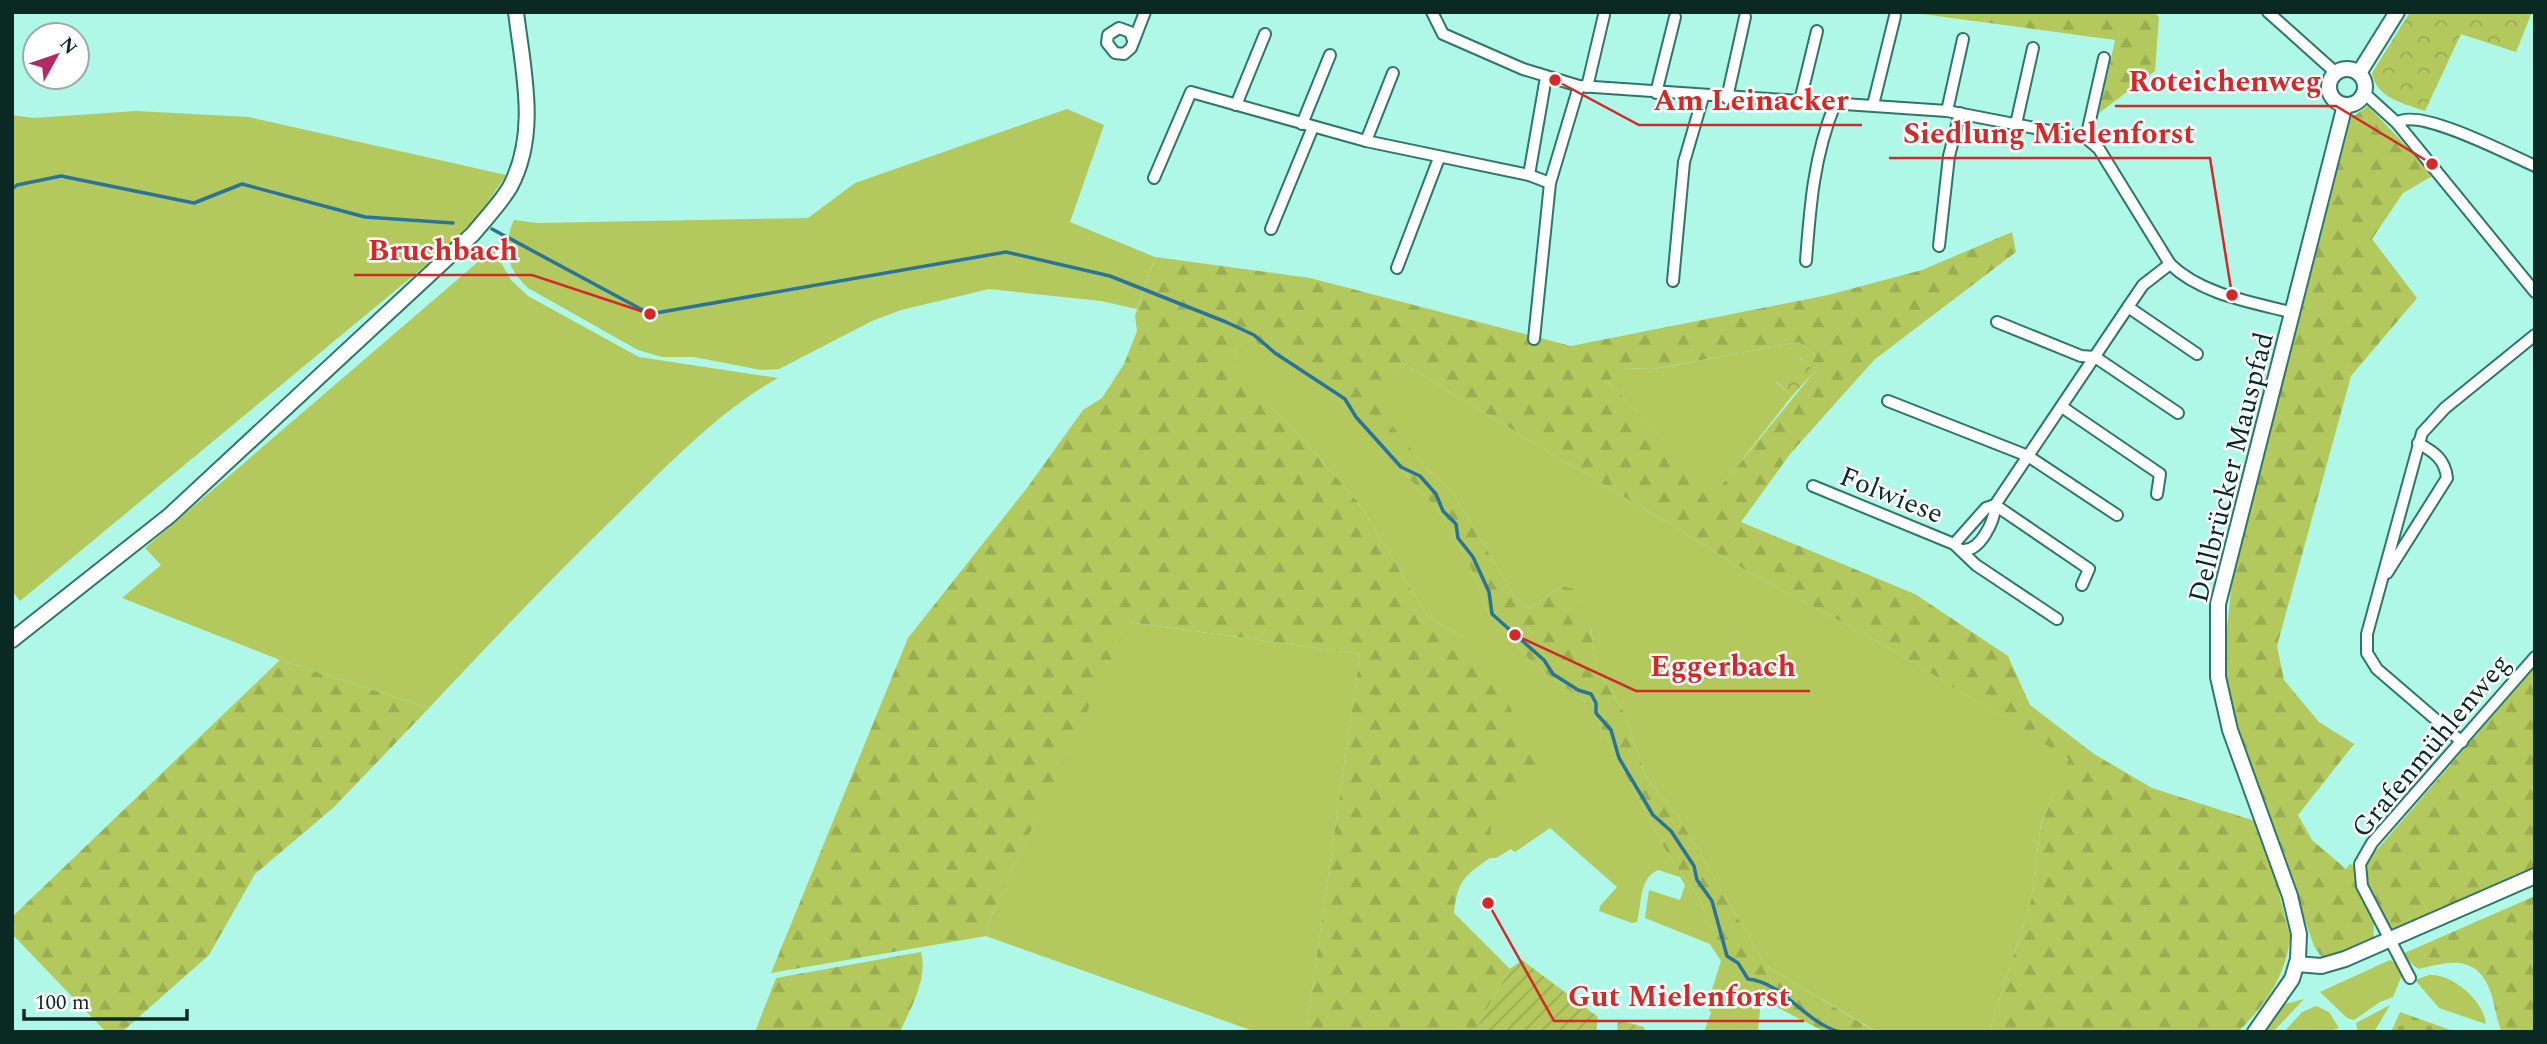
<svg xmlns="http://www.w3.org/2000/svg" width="2547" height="1044" font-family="Spectral,serif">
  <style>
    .grass { fill: #b3c95e }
    .forest { fill: url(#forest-firs); fill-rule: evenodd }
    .cemetery { fill: url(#cemetery-stones) }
    .park { fill: url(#park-crowns) }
    .garden { fill: url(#garden-furrows) }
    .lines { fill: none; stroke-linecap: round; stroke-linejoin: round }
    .stream { stroke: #2a7499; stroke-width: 3.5 }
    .street-casing { stroke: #2e7669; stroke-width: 14 }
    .secondary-casing { stroke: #2e7669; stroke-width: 18 }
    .street { stroke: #fff; stroke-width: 10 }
    .secondary { stroke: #fff; stroke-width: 14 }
    .labels { text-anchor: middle; stroke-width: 5; stroke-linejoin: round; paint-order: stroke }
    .street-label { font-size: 28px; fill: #0a2923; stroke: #fff }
    .leader { fill: none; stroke: #d62828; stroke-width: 2.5 }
    .callout-dot { fill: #d62828; stroke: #fff; stroke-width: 2.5 }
    .callout-label { font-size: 30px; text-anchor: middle; font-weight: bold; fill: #d62828; stroke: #fff; stroke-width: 5; stroke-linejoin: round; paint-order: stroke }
  </style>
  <defs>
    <pattern id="forest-firs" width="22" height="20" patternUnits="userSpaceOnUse" patternTransform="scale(1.75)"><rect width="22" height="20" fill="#b3c95e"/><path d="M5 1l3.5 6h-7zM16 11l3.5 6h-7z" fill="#99ad51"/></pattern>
    <pattern id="cemetery-stones" width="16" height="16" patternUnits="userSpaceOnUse" patternTransform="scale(1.75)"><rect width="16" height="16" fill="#b3c95e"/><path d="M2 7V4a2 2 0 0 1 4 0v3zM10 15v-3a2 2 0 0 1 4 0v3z" fill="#99ad51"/></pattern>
    <pattern id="park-crowns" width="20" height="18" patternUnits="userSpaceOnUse" patternTransform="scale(1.75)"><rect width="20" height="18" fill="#b3c95e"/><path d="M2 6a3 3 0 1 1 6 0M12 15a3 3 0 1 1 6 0" fill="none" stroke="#99ad51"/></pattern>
    <pattern id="garden-furrows" width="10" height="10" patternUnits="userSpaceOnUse" patternTransform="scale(1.75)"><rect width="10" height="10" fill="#b3c95e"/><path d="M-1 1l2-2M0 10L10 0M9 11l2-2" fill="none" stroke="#99ad51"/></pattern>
  </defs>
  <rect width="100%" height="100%" fill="#aff7e7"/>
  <!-- grass -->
  <g class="grass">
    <path d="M 1067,109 L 1104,125 L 1070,222 L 1155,257 L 1137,309 L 1101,301 L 989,289 L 901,310 L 872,321 L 779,369 L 761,370 L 694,357 L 662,357 L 638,350 L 528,288 C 506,268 502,247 514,220 L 537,223 L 808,218 L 855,183 Z"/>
    <polygon points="136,111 249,117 506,175 472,227 20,601 12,591 12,115 33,118"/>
    <path d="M 493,249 L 511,280 L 528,296 L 639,357 L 778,378 C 721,410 674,459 627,505 C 559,571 494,638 429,708 L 280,660 L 122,598 L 161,565 L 145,548 Z"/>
    <path d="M 1249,338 L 1334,394 L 1440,513 L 1468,561 L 1488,612 L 1533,664 L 1589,705 L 1668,855 L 1698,896 L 1716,938 L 1761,999 L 1758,1032 L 1704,1032 L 1711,1013 L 1707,1005 L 1721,961 L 1710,944 L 1645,918 L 1649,890 L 1680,900 L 1685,885 L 1680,877 L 1658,870 C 1639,878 1642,903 1637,922 L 1632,923 L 1599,911 L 1600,906 L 1617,887 L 1550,828 L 1515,852 L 1511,849 L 1496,858 L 1490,858 L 1490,818 L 1544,776 L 1464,638 L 1428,617 L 1358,502 L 1292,427 L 1236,376 L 1234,352 Z"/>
    <polygon points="1799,342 1816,356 1809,366 1799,356 1776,382 1792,396 1716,493 1608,382 1620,368 1654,369"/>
    <polygon points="1402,363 1742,568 1893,650 2070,759 2041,823 2031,901 1989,1032 1877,1032 1766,966 1679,818 1645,775 1625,714 1596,667 1591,628 1561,586 1529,609 1515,597 1451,490 1429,472 1379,410"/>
    <polygon points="1128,622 1360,654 1306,1032 1256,1032 986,936 990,918"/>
    <polygon points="2390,960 2399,965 2402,975 2393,997 2380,1002 2354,1020 2347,1018 2320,992"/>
    <path d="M 2429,975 C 2452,973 2484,1001 2486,1024 L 2439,1008 L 2415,980 Z"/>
    <polygon points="2304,999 2273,1032 2266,1029 2285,1004"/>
    <polygon points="2390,1005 2374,1032 2358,1032 2356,1023"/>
    <polygon points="2316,1006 2329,1012 2339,1028 2328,1032 2284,1032 2302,1012"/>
  </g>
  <!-- forest -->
  <g class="forest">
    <polygon points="1907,12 2154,12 2159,17 2155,71 2099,113 2115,40"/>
    <polygon points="2368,106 2434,175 2403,193 2372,239 2417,298 2351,376 2277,646 2284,680 2319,722 2354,744 2298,815 2312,840 2346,869 2350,864 2359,868 2374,924 2373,940 2330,959 2320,955 2314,946 2242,740 2227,687 2224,659 2232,580 2351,118"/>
    <path d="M 2012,232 L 2016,252 L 1874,360 L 1790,454 L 1741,522 L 1915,594 L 2008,656 L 2030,705 L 2094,754 L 2152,788 L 2261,823 L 2290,936 C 2287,975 2265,1005 2238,1032 L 1989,1032 L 2031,901 L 2041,824 L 2069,759 L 1893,650 L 1742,568 L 1402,363 L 1380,410 L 1429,472 L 1451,490 L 1515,597 L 1529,609 L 1561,586 L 1574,589 L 1591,628 L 1596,667 L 1625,714 L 1645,775 L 1679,818 L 1766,966 L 1876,1032 L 1825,1032 L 1761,999 L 1716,938 L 1698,896 L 1668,855 L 1589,705 L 1533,664 L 1488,612 L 1468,561 L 1440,513 L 1334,394 L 1249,338 L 1234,352 L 1237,376 L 1292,427 L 1358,502 L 1428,617 L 1464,638 L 1509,705 L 1526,744 L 1545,776 L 1491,818 L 1490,858 C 1465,875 1457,881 1454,913 L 1510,969 L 1474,1032 L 1306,1032 L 1360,654 L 1129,622 L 990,918 L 986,936 L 771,973 L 908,638 L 1027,488 L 1083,410 L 1102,398 L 1124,364 L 1137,331 L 1135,316 L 1155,257 L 1310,278 L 1571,346 L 1828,295 L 1922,270 ZM 1799,342 L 1816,356 L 1809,366 L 1815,371 L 1716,492 L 1608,382 L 1621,368 L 1653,369 Z"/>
    <polygon points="280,660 429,708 333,808 255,874 209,955 122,1032 106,1032 12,934 12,917"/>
    <path d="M 2535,667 L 2535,870 L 2390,931 C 2377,910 2361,884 2369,859 Z"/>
    <path d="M 2535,896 L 2535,1032 L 2501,1030 C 2496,1018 2495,1005 2491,993 C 2478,954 2449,961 2419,969 L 2400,955 Z"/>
    <path d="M 921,952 C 928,979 911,1007 900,1032 L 755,1032 L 776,978 Z"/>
  </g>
  <!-- cemetery -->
  <polygon class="cemetery" points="2400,1012 2456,1032 2391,1032"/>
  <!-- park -->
  <g class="park">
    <path d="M 2410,12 L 2532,12 L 2516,52 L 2461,34 L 2425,111 C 2403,103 2377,99 2372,73 Z"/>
    <polygon points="1798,356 1815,371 1792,396 1776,381"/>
  </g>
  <!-- garden -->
  <g class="garden">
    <polygon points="1522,960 1598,1017 1596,1032 1474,1032 1510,969"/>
    <polygon points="1618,1020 1644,1027 1645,1032 1617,1032"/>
  </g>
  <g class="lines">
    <!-- stream -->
    <g class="stream">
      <polyline points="12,189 17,185 61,176 194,203 242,184 365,217 453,223"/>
      <path d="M 492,229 L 650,314 L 1006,252 L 1110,276 L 1226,322 L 1254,335 L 1275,353 L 1345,399 L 1356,417 L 1401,467 L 1420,476 L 1436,494 L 1443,511 L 1456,524 L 1458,538 L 1473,557 L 1489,592 L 1492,614 L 1544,660 L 1553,674 L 1578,690 L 1591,694 L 1596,703 L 1596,713 L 1611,730 L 1619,758 L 1653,815 L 1671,831 L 1694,866 L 1697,880 L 1712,901 L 1727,956 L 1738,963 L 1748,979 C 1783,982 1805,1023 1840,1032"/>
    </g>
    <!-- street casing -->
    <g class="street-casing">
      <g id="street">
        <path d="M 1432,12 L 1443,34 L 1523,69 L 1579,86 L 1947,111 L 2086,138 L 2099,149 L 2170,264 C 2202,295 2252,302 2294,313"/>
        <polyline points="2268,12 2335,72"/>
        <polyline points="1133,40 1130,32 1119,28 1108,35 1107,43 1115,53 1124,54 1131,48 1145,12"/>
        <polyline points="1587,87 1604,15"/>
        <polyline points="1656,93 1675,17"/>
        <polyline points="2364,93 2397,123 2535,292"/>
        <polyline points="1727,98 1745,17"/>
        <polyline points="1800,101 1817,31"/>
        <polyline points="1236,105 1265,34"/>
        <polyline points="1873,105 1895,16"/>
        <polyline points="1947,111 1963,39"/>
        <path d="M 2397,123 C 2417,106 2510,155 2535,166"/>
        <polyline points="1302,124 1330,55"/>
        <polyline points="2016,124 2033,48"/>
        <polyline points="2086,138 2104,58"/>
        <polyline points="1366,141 1393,73"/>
        <polyline points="1529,175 1546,77"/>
        <polyline points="1154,178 1191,92 1366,141 1529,175 1550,183"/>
        <polyline points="1271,229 1313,127"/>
        <polyline points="1939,246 1949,156 1960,113"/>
        <path d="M 1806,261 C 1810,206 1814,155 1835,104"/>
        <polyline points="1397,268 1439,158"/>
        <polyline points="1673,281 1684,162 1703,97"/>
        <polyline points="2128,307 2197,354"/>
        <polyline points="1997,322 2081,356 2095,357 2178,413"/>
        <polyline points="1534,339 1550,183 1579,86"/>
        <polyline points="1888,401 2028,456 2117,515"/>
        <polyline points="2062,407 2160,474 2157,494"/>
        <polyline points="1813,486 1954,544 1976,565 2057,619"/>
        <polyline points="1995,505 2089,569 2082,585"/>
        <polyline points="1954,544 1986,508 1995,505"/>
        <path d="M 1962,550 C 1980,552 1995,521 1995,505 L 2128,307 L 2143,285 L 2170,264"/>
        <path d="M 2387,573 L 2447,478 C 2445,459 2434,452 2418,443"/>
        <polyline points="2462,742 2377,669 2367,653 2367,634 2422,433 2445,408 2535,335"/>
        <polyline points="2410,978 2362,886 2360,864 2372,843 2535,657"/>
      </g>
    </g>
    <!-- secondary casing -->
    <g class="secondary-casing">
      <g id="secondary">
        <circle cx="2347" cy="87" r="18"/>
        <polyline points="2359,73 2397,12"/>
        <path d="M 12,640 L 169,516 L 473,234 C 485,219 500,204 510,187 C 539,133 523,71 516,12"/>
        <polyline points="2297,964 2321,966 2345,959 2535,876"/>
        <polyline points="2255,1032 2292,979 2298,959 2299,934 2290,896 2230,730 2218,677 2218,604 2345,105"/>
      </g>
    </g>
    <!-- street -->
    <use href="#street" class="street"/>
    <!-- secondary -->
    <use href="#secondary" class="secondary"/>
  </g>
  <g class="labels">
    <!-- street labels -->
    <g class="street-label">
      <text transform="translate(2230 467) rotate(-76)" y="10">Dellbrücker Mauspfad</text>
      <text transform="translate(1892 494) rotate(22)" y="10">Folwiese</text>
      <text transform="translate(2430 745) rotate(-50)" y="10">Grafenmühlenweg</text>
    </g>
  </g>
  <!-- callouts -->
  <path class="leader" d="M2432 164L2336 106H2115M1555 80L1639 125H1862M2232 295L2210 158H1889M650 314L532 275H354M1515 635L1636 691H1810M1488 903L1554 1021H1804"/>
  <g class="callout-dot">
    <circle cx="2432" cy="164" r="7"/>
    <circle cx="1555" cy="80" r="7"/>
    <circle cx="2232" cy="295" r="7"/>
    <circle cx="650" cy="314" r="7"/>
    <circle cx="1515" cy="635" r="7"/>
    <circle cx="1488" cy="903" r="7"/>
  </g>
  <g class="callout-label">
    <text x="2225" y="91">Roteichenweg</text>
    <text x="1751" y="110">Am Leinacker</text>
    <text x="2049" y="143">Siedlung Mielenforst</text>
    <text x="443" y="260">Bruchbach</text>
    <text x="1723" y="676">Eggerbach</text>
    <text x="1679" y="1006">Gut Mielenforst</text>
  </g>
  <!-- border -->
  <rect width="2547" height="1044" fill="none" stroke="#0a2923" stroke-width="28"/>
  <!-- north arrow -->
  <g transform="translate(56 56) rotate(50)"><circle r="33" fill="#ffffff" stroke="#9da9a7" stroke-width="2"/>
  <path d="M0-5L12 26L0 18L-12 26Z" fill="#b32966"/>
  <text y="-10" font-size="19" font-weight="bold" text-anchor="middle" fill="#0a2923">N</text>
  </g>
  <!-- scale -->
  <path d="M24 1009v10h163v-10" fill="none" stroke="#0a2923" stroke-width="3.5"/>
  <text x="35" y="1009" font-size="21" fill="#0a2923" stroke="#ffffff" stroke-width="5" paint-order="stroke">100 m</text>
</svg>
